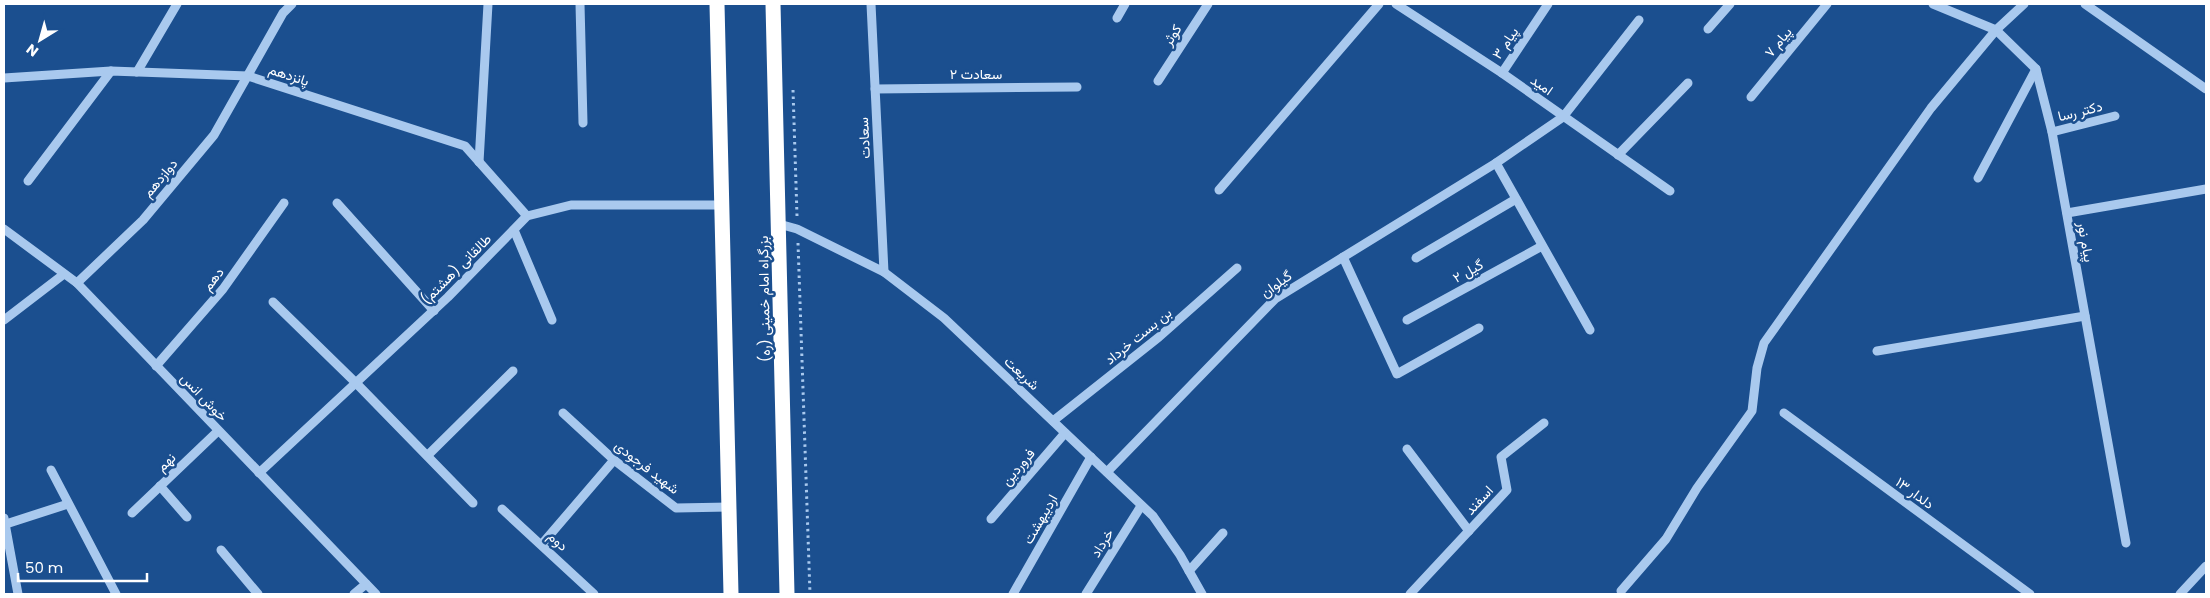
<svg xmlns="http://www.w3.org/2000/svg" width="2210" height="598" font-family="Poppins,Vazirmatn,sans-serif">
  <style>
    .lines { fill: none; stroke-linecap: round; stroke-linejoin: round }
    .path { stroke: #a9c9ee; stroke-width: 3; stroke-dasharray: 2.5 4; stroke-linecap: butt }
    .minor { stroke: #a9c9ee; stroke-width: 9 }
    .highway { stroke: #fff; stroke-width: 15 }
    .labels { text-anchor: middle; stroke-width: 5; stroke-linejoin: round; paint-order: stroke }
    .street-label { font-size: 14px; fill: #fff; stroke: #1b4f8f }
  </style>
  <rect width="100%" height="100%" fill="#1b4f8f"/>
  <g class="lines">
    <!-- path -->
    <g class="path">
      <polyline points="793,90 797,216"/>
      <polyline points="798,243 810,594"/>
    </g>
    <!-- minor -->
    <g class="minor">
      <polyline points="580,4 583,123"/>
      <polyline points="871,4 884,272"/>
      <polyline points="1396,4 1502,73 1670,191"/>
      <polyline points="1933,4 1996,30 2036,69 2052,132 2126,543"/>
      <polyline points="2085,4 2206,89"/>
      <polyline points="1117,18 1125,4"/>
      <polyline points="1708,29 1730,4"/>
      <polyline points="137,72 177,4"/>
      <polyline points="1502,73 1548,4"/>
      <polyline points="4,78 111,71 248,76 465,146 527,216"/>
      <polyline points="1158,81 1208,4"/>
      <polyline points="875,89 1077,87"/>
      <polyline points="1751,97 1827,4"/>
      <polyline points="2052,132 2115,116"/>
      <polyline points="1618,155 1688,83"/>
      <polyline points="479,162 488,4"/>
      <polyline points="1496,163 1590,330"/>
      <polyline points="1978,178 2036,69"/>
      <polyline points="28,181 111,71"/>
      <polyline points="1219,190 1379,4"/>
      <polyline points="337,203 434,311"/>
      <polyline points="2067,213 2206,189"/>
      <polyline points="779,224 797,229 884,272 944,318 1153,516 1180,555 1202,594"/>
      <polyline points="4,229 77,283 376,594"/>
      <polyline points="514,230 552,320"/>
      <polyline points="1343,257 1397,374 1479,328"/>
      <polyline points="1416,258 1516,199"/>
      <polyline points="77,283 143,220 214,135 283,13 292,4"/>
      <polyline points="273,302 356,383 473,503"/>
      <polyline points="4,320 64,274"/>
      <polyline points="1407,320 1542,246"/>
      <polyline points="1877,351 2085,316"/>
      <polyline points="156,366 223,289 284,203"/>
      <polyline points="563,413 614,460 676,508 729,507"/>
      <polyline points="1784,413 2030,594"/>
      <polyline points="1053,421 1159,337 1237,268"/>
      <polyline points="1407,449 1469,531"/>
      <polyline points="428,455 513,371"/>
      <polyline points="51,470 116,594"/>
      <polyline points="1107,472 1275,299 1496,163 1563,117 1639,20"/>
      <polyline points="259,473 448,297 527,216 571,205 722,205"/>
      <polyline points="160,486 187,517"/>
      <polyline points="502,509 594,594"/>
      <polyline points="132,513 218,431"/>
      <polyline points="4,518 18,594"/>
      <polyline points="991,519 1065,433"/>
      <polyline points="6,524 68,504"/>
      <polyline points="542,544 614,460"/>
      <polyline points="221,550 258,594"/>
      <polyline points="1189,571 1223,533"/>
      <polyline points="1621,591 1666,539 1697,488 1752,411 1757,368 1764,343 1931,108 1996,30 2024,4"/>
      <polyline points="354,594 366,584"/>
      <polyline points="1013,594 1091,457"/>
      <polyline points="1086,594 1141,506"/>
      <polyline points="1410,594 1507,490 1501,457 1544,423"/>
      <polyline points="2180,594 2206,566"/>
    </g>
    <!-- highway -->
    <g class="highway">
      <polyline points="717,4 731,594"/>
      <polyline points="773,4 787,594"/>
    </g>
  </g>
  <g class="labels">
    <!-- street labels -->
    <g class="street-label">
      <text transform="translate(1172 35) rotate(-57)" y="5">کوثر</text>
      <text transform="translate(1778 42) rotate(-51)" y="5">پیام ۷</text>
      <text transform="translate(1505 43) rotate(-56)" y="5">پیام ۳</text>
      <text x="976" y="79">سعادت ۲</text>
      <text transform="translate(289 75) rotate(18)" y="5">پانزدهم</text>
      <text transform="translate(1542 85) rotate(35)" y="5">امید</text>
      <text transform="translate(2080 111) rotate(-14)" y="5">دکتر رسا</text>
      <text transform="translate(864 138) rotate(-93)" y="5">سعادت</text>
      <text transform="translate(160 178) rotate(-50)" y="5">دوازدهم</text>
      <text transform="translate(2086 242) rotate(80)" y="5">پیام نور</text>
      <text transform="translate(456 269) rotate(-45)" y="5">طالقانی (هشتم)</text>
      <text transform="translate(1468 271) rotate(-29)" y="5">گیل ۲</text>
      <text transform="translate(213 279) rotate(-52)" y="5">دهم</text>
      <text transform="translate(1276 284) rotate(-36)" y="5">گیلوان</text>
      <text transform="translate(764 299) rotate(-91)" y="5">بزرگراه امام خمینی (ره)</text>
      <text transform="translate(1138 336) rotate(-39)" y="5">بن بست خرداد</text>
      <text transform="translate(1022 373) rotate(43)" y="5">شریعت</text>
      <text transform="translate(204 397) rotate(46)" y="5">خوش انس</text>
      <text transform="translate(166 462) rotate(-44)" y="5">نهم</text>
      <text transform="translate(647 467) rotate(38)" y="5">شهید فرجودی</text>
      <text transform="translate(1018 467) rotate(-50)" y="5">فروردین</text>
      <text transform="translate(1915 493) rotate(36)" y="5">دلدار ۱۳</text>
      <text transform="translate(1479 500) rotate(-47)" y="5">اسفند</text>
      <text transform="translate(1040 519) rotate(-60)" y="5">اردیبهشت</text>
      <text transform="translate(558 541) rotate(43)" y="5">دوم</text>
      <text transform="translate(1102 543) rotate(-58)" y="5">خرداد</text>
    </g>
  </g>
  <!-- border -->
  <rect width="2210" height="598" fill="none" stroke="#ffffff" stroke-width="10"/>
  <!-- north arrow -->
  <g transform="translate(40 40) rotate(217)" stroke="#1b4f8f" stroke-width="4" paint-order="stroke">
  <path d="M0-4L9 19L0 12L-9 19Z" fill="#ffffff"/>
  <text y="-8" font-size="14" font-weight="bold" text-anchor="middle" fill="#ffffff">N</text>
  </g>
  <!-- scale -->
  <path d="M18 573v8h129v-8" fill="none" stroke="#ffffff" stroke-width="2.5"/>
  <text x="25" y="573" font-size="15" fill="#ffffff" stroke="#1b4f8f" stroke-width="4" paint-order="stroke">50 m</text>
</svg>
